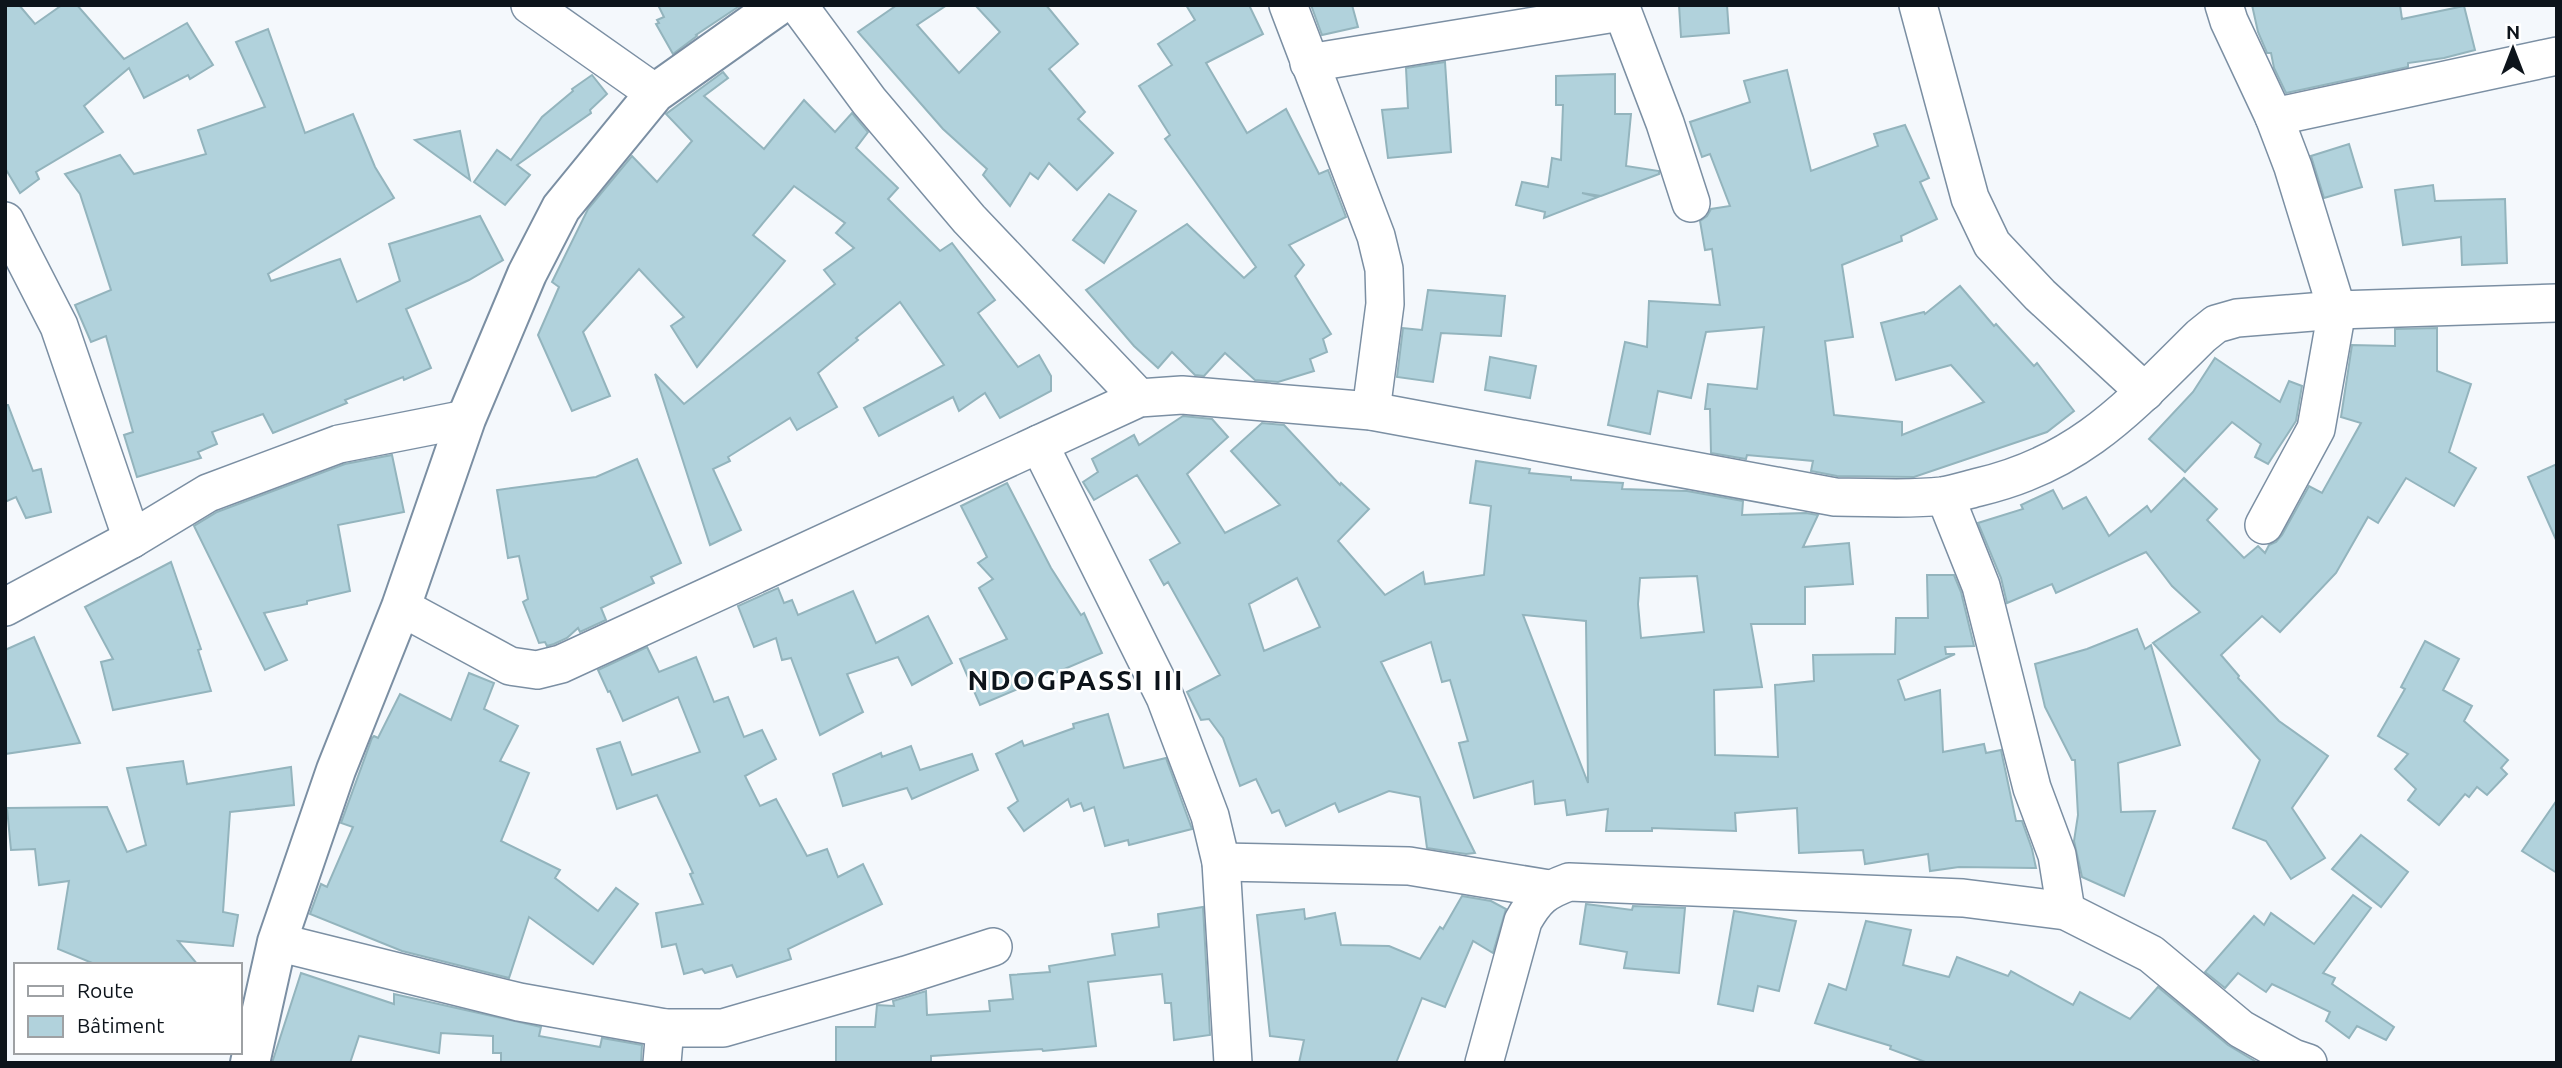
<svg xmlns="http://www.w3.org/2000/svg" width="2562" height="1068" font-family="Ubuntu,sans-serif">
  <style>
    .building { fill: #b1d2dc; stroke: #93b4bd; stroke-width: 2; fill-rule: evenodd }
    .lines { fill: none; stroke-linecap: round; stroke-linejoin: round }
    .minor-casing { stroke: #7b8fa3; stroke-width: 40 }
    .secondary-casing { stroke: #7b8fa3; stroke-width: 42 }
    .minor { stroke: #fff; stroke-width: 37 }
    .secondary { stroke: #fff; stroke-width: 38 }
    .labels { text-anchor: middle; stroke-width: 5; stroke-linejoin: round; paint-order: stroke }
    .district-label { font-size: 28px; font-weight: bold; letter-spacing: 2px; fill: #0d141b; stroke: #fff }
  </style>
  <rect width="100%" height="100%" fill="#f4f8fc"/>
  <!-- building -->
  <g class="building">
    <polygon points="5,5 19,5 35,24 62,5 77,5 124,59 187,23 213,65 190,79 188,75 144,98 129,68 84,106 103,132 36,172 39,179 20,193 5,168"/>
    <polygon points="658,5 741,5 696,35 697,36 673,54 656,24 659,23 657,20 664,17"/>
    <polygon points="897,5 947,5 917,25 959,73 1000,32 975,5 1046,5 1078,44 1049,69 1085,112 1078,119 1113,153 1077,190 1049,163 1038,179 1030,173 1010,206 983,175 987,169 943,129 858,32"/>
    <polygon points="1186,5 1249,5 1263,34 1206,63 1247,133 1286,109 1319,174 1328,170 1346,217 1289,245 1304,265 1295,276 1331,334 1323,339 1327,352 1310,359 1314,371 1278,382 1255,380 1225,353 1204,376 1195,375 1172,352 1158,368 1134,346 1086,290 1187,224 1244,278 1256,267 1165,139 1170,135 1139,86 1172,65 1158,44 1195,20"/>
    <polygon points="1311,5 1352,5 1358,27 1322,35"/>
    <polygon points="1679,5 1727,5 1729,33 1681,37"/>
    <polygon points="2252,5 2400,5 2402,19 2464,6 2475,50 2444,58 2408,63 2408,67 2286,93 2274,68 2271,53 2267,53 2258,32"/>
    <polygon points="268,29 305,133 353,114 375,167 394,198 268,274 271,281 340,259 357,302 400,281 389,244 480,216 503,260 469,280 406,309 431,368 404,380 403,377 345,400 347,403 273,433 263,414 212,432 217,444 198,452 201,458 137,477 124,435 133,432 106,336 91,342 75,305 111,290 80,194 65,174 120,155 134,174 206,154 198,130 265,107 236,42"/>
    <polygon points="1445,62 1451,152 1388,158 1382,110 1408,108 1406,68"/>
    <polygon points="1787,70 1811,171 1878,146 1874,134 1905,125 1929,178 1920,182 1937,219 1901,236 1902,241 1842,265 1853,337 1825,341 1834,415 1902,422 1902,435 1984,402 1951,365 1896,380 1881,323 1924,312 1925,314 1960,286 1994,326 1996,324 2034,366 2037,363 2074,411 2047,432 1914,477 1837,476 1811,471 1813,461 1747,455 1746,459 1711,453 1710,409 1705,409 1708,384 1757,389 1764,327 1706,332 1691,398 1658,391 1650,434 1608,425 1625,342 1647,347 1649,301 1720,305 1712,249 1705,250 1700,221 1707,216 1711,209 1730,206 1710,154 1702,157 1690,122 1750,102 1744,81"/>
    <polygon points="723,72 728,78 704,96 764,149 804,100 835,132 852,113 868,132 856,148 898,188 888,199 940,251 952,243 995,300 978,313 1018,367 1039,355 1051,376 1051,391 1000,418 985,393 959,411 953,397 879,436 864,408 944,365 900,302 856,338 858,340 818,373 837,407 797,430 790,418 728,457 730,461 713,469 741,530 710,545 655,374 684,404 835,284 824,270 854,248 836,233 845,223 794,186 753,235 785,261 697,367 671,326 684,317 639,269 583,332 610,396 572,411 538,335 559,287 552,282 588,209 632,156 657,182 692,141 666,114"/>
    <polygon points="1615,74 1615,114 1631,114 1626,166 1659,171 1659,174 1601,196 1582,193 1598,197 1544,218 1545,212 1516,205 1522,182 1548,187 1552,158 1561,160 1563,105 1556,105 1556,76"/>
    <polygon points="592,75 607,94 590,110 591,113 517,165 530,175 505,205 474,182 497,150 511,160 542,117 573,91 572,89"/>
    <polygon points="460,131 470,180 415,140"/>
    <polygon points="2349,144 2362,187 2324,198 2311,156"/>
    <polygon points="2433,185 2435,201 2505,199 2507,263 2462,265 2461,237 2403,245 2395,190"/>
    <polygon points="1109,194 1136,211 1104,263 1073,240"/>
    <polygon points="1428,290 1505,296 1501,336 1441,333 1433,382 1397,377 1403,328 1422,330"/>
    <polygon points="2437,328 2437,371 2471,384 2449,452 2476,468 2454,506 2406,478 2378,523 2368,517 2336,573 2280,632 2262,616 2221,655 2239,676 2238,678 2279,721 2328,756 2292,808 2325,858 2291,879 2266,841 2233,828 2260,760 2153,643 2200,612 2172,586 2146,552 2056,593 2052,584 2007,603 2001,578 1978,523 2023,509 2021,505 2053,490 2063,509 2086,497 2109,536 2147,506 2151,512 2184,478 2217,509 2207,520 2244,558 2258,546 2265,553 2269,545 2276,542 2282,535 2309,486 2322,493 2361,423 2341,417 2352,345 2395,346 2395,329"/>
    <polygon points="1490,357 1536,366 1530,398 1485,390"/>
    <polygon points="2215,358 2280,402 2289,381 2302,386 2296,421 2268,464 2255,457 2261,444 2232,422 2185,472 2149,439 2193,392"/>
    <polygon points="5,405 8,405 33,471 41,469 51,512 26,518 16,497 5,502"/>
    <path d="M 1183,416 L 1212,419 L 1228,437 L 1187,474 L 1225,533 L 1280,505 L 1231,451 L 1262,423 L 1284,425 L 1340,485 L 1341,483 L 1369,509 L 1338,541 L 1385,595 L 1423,572 L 1425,584 L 1484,575 L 1491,506 L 1470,503 L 1476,461 L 1530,469 L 1529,473 L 1571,477 L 1571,480 L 1623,483 L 1622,489 L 1687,491 L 1743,501 L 1742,515 L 1806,513 L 1818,515 L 1803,547 L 1849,543 L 1853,584 L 1805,587 L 1805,624 L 1751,624 L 1762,687 L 1714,690 L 1715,755 L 1778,757 L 1775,685 L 1814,681 L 1813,655 L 1895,654 L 1896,618 L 1928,618 L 1927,575 L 1954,575 L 1961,592 L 1974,646 L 1945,647 L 1946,654 L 1955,654 L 1898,680 L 1905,700 L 1940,690 L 1943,752 L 1984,744 L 1986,753 L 2001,750 L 2016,821 L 2022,821 L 2032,849 L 2036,868 L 1959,867 L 1930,871 L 1928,854 L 1865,864 L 1863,850 L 1799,853 L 1797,808 L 1735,813 L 1736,831 L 1652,828 L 1652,831 L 1606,831 L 1608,809 L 1567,815 L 1565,800 L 1535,804 L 1533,781 L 1474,798 L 1459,743 L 1468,741 L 1450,680 L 1442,682 L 1431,642 L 1381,662 L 1475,853 L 1466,854 L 1427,848 L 1420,797 L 1389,791 L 1339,812 L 1335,803 L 1286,826 L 1279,810 L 1272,813 L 1256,779 L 1240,786 L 1223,738 L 1209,719 L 1201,720 L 1187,692 L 1220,675 L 1168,582 L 1164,585 L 1150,560 L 1180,543 L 1137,475 L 1094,500 L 1083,482 L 1098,472 L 1092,459 L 1134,435 L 1139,445 ZM 1697,576 L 1704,632 L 1641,638 L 1638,604 L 1640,578 ZM 1297,578 L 1320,627 L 1264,651 L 1249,604 ZM 1523,615 L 1586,621 L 1588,783 Z"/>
    <polygon points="392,455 404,512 338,525 350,591 307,601 307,604 264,613 287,660 265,670 194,526 217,512 345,464"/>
    <polygon points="637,459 681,563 651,577 654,583 601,608 606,620 580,632 578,628 567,638 554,644 547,646 545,642 539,643 523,602 528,599 519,556 508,558 497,490 596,477"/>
    <polygon points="2557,464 2557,542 2528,477"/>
    <polygon points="1007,483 1051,568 1081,615 1084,613 1102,653 980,705 960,659 1007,639 979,588 993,579 978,563 987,557 961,506"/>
    <polygon points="171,562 201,649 198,650 211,691 113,710 101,662 113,659 85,607"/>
    <polygon points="778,588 784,603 792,600 798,615 853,591 876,643 928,616 952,663 912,685 898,657 847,674 863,712 820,735 791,658 782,660 776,638 754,647 738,606"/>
    <polygon points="2137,629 2145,649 2151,645 2180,745 2118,763 2121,812 2155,811 2124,896 2082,877 2074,841 2078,815 2075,760 2072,760 2045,707 2035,664 2087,649"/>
    <polygon points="34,637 80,743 5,754 5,650"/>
    <polygon points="2425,641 2459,659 2443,690 2472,706 2464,721 2508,760 2501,768 2507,774 2487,795 2477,787 2469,797 2465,794 2439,825 2408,800 2416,789 2395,769 2408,754 2378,736 2405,689 2401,687"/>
    <polygon points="647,647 659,672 696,657 714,702 728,697 744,737 762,730 776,759 745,776 760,806 776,799 807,856 827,849 838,877 863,864 882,904 788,949 791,959 737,977 732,965 705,973 702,969 684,974 676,944 662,947 656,913 703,904 690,874 693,873 657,795 617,809 597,749 620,742 632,775 700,752 678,697 623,721 610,691 608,692 598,670"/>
    <polygon points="469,673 494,683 484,709 518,726 500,761 529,773 501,841 560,870 555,878 598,911 616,888 638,904 593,964 529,917 509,978 402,951 310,914 321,884 327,887 353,827 341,823 372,738 374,736 378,738 400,694 451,720"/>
    <polygon points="1108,714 1124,768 1166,758 1192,829 1129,845 1128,840 1105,846 1094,807 1084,811 1081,803 1071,807 1068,799 1024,831 1008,808 1018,801 996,754 1022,741 1024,746 1074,728 1073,724"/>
    <polygon points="911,746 920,770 972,754 978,770 912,799 907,788 843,806 833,774 881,753 882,757"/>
    <polygon points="183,761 187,784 291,767 294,805 230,812 223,912 238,915 233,946 178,941 198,965 97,965 58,949 69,881 39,885 35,849 11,850 7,808 107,807 127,852 146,845 127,768"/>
    <polygon points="2557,800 2557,873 2522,851"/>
    <polygon points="2361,835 2408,872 2381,907 2332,869"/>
    <polygon points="2353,895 2371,908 2323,973 2335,978 2332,984 2394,1027 2386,1040 2357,1026 2349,1038 2326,1021 2330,1012 2272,984 2266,992 2238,973 2225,988 2205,972 2254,916 2264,925 2271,913 2314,944"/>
    <polygon points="1462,896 1491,901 1506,909 1493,953 1473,941 1445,1007 1422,998 1396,1063 1299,1063 1304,1040 1270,1036 1257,915 1304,909 1305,919 1335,913 1341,945 1389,946 1420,959 1440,927 1443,929"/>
    <polygon points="1586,904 1632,910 1633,906 1685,908 1679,973 1624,968 1627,952 1580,944"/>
    <polygon points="1203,907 1210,1035 1174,1040 1171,1003 1165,1003 1162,974 1088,982 1096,1046 1043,1051 1042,1049 931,1056 931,1063 836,1063 836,1027 875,1027 877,1005 894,1006 893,1001 926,991 927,1015 990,1011 989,1001 1013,999 1010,975 1050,972 1049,966 1115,955 1112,934 1159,927 1158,914"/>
    <polygon points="1734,911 1796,921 1779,991 1758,986 1753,1011 1718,1004"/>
    <polygon points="1866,921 1911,930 1903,965 1949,977 1957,957 2008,976 2011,971 2073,1005 2080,992 2130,1019 2158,987 2228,1045 2258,1063 1928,1063 1890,1049 1891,1046 1815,1023 1829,984 1846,990"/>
    <polygon points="301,973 394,1004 394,994 541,1027 539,1036 600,1047 602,1038 642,1045 641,1063 501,1063 501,1053 493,1053 493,1036 441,1033 439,1053 359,1036 350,1063 272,1063"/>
  </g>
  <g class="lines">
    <!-- minor casing -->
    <g class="minor-casing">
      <g id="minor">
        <polyline points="530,5 655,93"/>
        <polyline points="798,5 869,101 969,219 1139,398"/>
        <polyline points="1288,5 1376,236 1384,269 1385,304 1371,411"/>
        <polyline points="1620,5 1665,123 1691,203"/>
        <polyline points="1918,5 1970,198 1992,244 2040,295 2145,392"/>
        <polyline points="2224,5 2229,21 2274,117 2293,167 2337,310 2316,429 2264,525"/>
        <polyline points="1309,63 1621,12"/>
        <polyline points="2274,117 2557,56"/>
        <polyline points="5,221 59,326 132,539"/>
        <polyline points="1039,444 1165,697 1210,816 1221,862 1233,1063"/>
        <polyline points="1945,496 1981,586 2032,788 2057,855 2066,911"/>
        <polyline points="5,607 132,539 208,493 339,444 466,419"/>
        <path d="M 401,607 L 510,666 L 537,670 L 561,664 L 1139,398 L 1182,395 L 1371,411 L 1835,497 C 1871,497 1907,500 1942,496 C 1954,494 1967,490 1979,487 C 2081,463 2129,407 2201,336 L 2216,324 L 2237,318 L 2337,310 L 2557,303"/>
        <polyline points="1221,862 1409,866 1549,889"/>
        <polyline points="277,942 519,1002 665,1028 723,1028 906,975 993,947"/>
        <polyline points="662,1063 665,1028"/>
        <path d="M 1484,1063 L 1523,921 C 1536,898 1544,891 1569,882 L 1963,898 L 2066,911 L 2151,954 L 2241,1029 L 2293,1058 L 2308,1063"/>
      </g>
    </g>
    <!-- secondary casing -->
    <g class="secondary-casing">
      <polyline id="secondary" points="250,1063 277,942 336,770 401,607 466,419 527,274 561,208 655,93 779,5"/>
    </g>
    <!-- minor -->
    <use href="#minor" class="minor"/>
    <!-- secondary -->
    <use href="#secondary" class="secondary"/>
  </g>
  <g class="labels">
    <!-- district labels -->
    <g class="district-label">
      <text x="1076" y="690">NDOGPASSI III</text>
    </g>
  </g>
  <!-- border -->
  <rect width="2562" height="1068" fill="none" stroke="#0d141b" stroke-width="14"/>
  <!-- legend -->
  <rect x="14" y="963" width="228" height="91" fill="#ffffff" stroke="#9ea1a4" stroke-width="2"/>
  <rect x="28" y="986" width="35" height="10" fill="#ffffff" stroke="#9ea1a4" stroke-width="2"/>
  <text x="77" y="998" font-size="21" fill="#0d141b">Route</text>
  <rect x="28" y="1016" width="35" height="21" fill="#b1d2dc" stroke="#9ea1a4" stroke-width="2"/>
  <text x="77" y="1033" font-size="21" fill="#0d141b">Bâtiment</text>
  <!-- north arrow -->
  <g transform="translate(2513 49)" stroke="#ffffff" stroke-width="5" paint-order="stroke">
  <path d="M0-5L12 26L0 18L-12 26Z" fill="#0d141b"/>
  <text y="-10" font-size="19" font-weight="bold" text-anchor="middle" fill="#0d141b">N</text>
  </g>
</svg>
